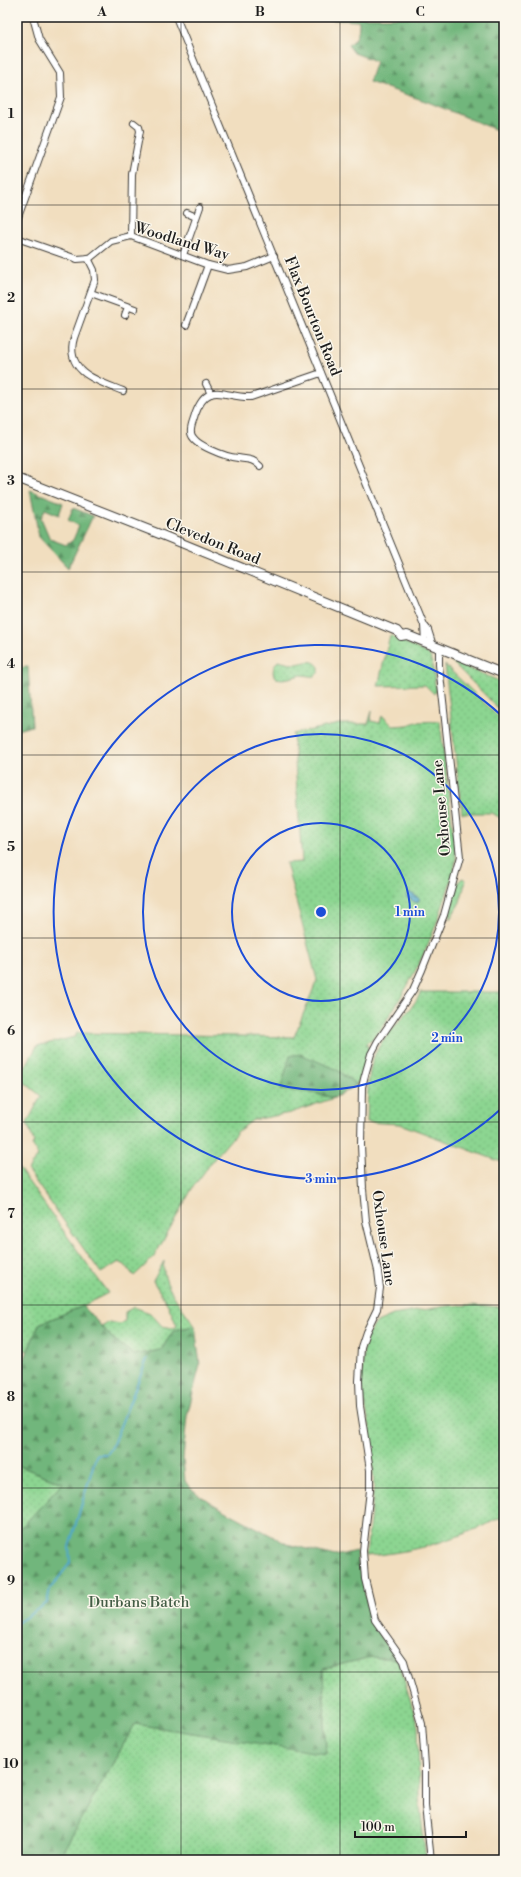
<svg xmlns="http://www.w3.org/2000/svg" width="521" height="1877" font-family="'Libre Bodoni',serif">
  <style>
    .grass { fill: url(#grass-dots); stroke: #547856 }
    .forest { fill: url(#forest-firs); stroke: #46694c }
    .water { fill: url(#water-rules); stroke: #356274 }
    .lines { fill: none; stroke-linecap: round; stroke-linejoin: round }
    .stream { stroke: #4ea8cc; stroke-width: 2 }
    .minor-casing { stroke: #3c3934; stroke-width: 8 }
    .secondary-casing { stroke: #3c3934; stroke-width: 10 }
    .minor { stroke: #fff; stroke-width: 6 }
    .secondary { stroke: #fff; stroke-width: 8 }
    .grid { fill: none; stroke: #1c1c1c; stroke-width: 1; stroke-opacity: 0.55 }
    .ring { fill: none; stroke: #1d4ed8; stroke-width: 2 }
    .labels { text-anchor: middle; stroke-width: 3; stroke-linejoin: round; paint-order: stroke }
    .street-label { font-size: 15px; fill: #1c1c1c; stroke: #fbf7ec }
    .park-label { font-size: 15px; fill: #435d45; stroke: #fbf7ec }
    .centre { fill: #1d4ed8; stroke: #fbf7ec; stroke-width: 2 }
    .ring-label { font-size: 12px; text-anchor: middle; font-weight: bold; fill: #1d4ed8; stroke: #fbf7ec; stroke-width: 3; stroke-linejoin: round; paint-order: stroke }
    .neatline { fill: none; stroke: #1c1c1c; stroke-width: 1.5 }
    .grid-label { font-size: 13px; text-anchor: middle; font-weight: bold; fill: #1c1c1c }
  </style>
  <defs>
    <pattern id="grass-dots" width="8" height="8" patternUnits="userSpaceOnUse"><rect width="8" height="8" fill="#8cd591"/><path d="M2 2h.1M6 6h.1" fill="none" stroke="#78b67c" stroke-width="1.8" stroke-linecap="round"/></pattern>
    <pattern id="forest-firs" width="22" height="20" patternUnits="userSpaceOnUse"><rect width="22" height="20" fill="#71b67b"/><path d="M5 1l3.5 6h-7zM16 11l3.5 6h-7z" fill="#5c9364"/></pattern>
    <pattern id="water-rules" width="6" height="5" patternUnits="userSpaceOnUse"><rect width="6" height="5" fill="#4ea8cc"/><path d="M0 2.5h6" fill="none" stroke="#4088a5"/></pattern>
  </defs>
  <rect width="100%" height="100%" fill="#fbf7ec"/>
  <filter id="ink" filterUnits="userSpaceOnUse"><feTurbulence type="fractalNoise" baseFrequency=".025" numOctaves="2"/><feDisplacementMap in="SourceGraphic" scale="8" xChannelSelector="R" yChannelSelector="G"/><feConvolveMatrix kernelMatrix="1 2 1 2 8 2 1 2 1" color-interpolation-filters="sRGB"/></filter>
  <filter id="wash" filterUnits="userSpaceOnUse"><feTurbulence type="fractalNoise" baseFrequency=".012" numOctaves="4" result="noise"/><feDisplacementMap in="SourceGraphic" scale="16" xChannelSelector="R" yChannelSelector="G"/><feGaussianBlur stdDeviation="0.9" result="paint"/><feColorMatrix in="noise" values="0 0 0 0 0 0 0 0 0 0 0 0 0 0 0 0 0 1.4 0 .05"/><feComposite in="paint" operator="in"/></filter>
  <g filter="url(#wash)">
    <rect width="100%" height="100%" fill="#f1debf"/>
    <!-- grass -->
    <g class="grass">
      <polygon points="390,635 428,654 431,658 430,661 432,661 436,691 434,694 425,685 378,686"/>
      <path d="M 278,661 C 283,662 289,664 294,664 C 304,664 312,657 319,667 L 319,672 L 315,676 C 310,677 306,675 302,675 C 293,676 266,688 275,664 Z"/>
      <polygon points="451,661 504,683 504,714"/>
      <polygon points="445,665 504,722 504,820 492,813 462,813"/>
      <path d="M 372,711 L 371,721 L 380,723 L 382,715 L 393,726 L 408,725 L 416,722 L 440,721 L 456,857 C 455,872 449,885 445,899 C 432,940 414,977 391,1013 C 384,1024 378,1037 366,1043 L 369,1049 L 357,1085 L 336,1069 L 308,1092 L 334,1098 L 290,1113 L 253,1120 L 238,1131 L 214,1159 L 193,1187 L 154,1257 L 134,1276 L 125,1265 L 119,1262 L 101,1273 L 28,1171 L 31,1165 L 38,1156 L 36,1151 L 32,1146 L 34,1142 L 27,1123 L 41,1096 L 19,1078 L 37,1046 L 75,1037 L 77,1033 L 294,1037 L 317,980 L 286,863 L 302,862 L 293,734 L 339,724 L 368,724 Z"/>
      <path d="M 462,878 L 466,880 L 460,902 L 450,919 C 448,911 455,884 462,878 Z"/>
      <path d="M 421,992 L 504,992 L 504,1163 L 400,1124 L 367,1122 C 368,1100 366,1073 376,1052 C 387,1029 410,1015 421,992 Z"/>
      <polygon points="17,1168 20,1170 108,1293 83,1306 39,1324 28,1351 17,1348"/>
      <path d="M 164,1261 C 160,1285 183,1307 195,1326 L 174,1330 L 161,1350 L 134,1355 L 112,1338 L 101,1326 L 109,1322 L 121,1324 L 125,1321 L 125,1312 L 134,1307 L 150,1313 L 162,1326 L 173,1328 L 177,1326 L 168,1305 L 153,1281 Z"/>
      <path d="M 468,1305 L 504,1307 L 504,1516 C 457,1539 418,1552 366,1556 L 374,1486 L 370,1428 L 361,1385 L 364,1346 L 367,1335 L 377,1322 L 393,1315 L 447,1306 Z"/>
      <polygon points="17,1465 63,1483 17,1532"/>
      <polygon points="371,1657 398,1659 418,1726 419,1797 426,1860 58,1860 135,1724 326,1753 323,1669"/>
    </g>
    <!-- forest -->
    <g class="forest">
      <path d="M 504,17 L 504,133 L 428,102 L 369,82 L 376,61 L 354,53 L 348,45 C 358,40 359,31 359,21 L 296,18 Z"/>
      <polygon points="30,490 63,503 59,515 45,509 41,518 50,539 66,545 73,540 79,526 68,520 73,508 93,516 68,568 39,537"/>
      <polygon points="28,667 32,726 17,730 17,668"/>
      <polygon points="300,1054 336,1069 357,1085 334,1098 308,1092 280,1090 290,1056"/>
      <polygon points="83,1306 112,1338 134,1355 161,1350 174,1330 195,1326 200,1365 187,1416 183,1458 185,1481 190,1488 211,1503 287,1544 335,1556 356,1551 372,1624 398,1659 371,1657 323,1669 326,1754 135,1724 58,1860 17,1860 17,1532 63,1483 17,1465 17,1377 39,1324"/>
    </g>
    <!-- water -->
    <polygon class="water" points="409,892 420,899 417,903 406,897"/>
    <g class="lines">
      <!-- stream -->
      <polyline class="stream" points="17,1623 47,1603 50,1589 70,1563 69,1547 96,1456 97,1454 107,1454 111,1449 147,1359"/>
    </g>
  </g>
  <g filter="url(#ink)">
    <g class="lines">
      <!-- minor casing -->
      <g class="minor-casing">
        <g id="minor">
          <polyline points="176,17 424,625 428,630 433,646"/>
          <polyline points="187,213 196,217"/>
          <polyline points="17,220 61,97 60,73 39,39 33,17"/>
          <polyline points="131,236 132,174 140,131 139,127 134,123"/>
          <polyline points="17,238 77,259 90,258 111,241 131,236 208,265 228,270 247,267 274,256"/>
          <polyline points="183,255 200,207"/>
          <path d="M 88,258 L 94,270 L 95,280 L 74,338 C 64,372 98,381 123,391"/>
          <polyline points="91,293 135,309"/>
          <polyline points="125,315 128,307"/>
          <polyline points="186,325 208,265"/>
          <polyline points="206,384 211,394"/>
          <path d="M 260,466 C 252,458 248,460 238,458 C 226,457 193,445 191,433 C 190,427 194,420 195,415 C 208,378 226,399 251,397 L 321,373"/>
          <polyline points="424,625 425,643"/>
          <polyline points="431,1860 425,1806 425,1766 422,1723 404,1661 375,1620 365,1579 363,1551 370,1490 370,1470 360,1406 359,1381 361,1347 366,1332 377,1309 380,1288 378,1271 366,1221 363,1189 361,1145 362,1087 365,1075 371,1054 378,1041 413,990 422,970 444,915 460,857 439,665 439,648"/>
        </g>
      </g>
      <!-- secondary casing -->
      <g class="secondary-casing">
        <polyline id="secondary" points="17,478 157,533 397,631 401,636 407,635 504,674"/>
      </g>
      <!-- minor -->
      <use href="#minor" class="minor"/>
      <!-- secondary -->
      <use href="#secondary" class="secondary"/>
    </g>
  </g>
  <!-- grid -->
  <path class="grid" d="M 181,17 L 181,1860M 340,17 L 340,1860M 17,205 L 504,205M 17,389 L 504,389M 17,572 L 504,572M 17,755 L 504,755M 17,938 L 504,938M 17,1122 L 504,1122M 17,1305 L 504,1305M 17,1488 L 504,1488M 17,1672 L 504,1672"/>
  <!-- distance rings -->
  <g class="ring">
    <circle cx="321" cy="912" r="89"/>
    <circle cx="321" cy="912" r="178"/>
    <path d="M503 1107A267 267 0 1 1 503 717"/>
  </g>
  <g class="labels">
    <!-- street labels -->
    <g class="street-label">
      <text transform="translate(182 241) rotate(17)" y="5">Woodland Way</text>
      <text transform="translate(313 316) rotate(68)" y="5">Flax Bourton Road</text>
      <text transform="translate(213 541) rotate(22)" y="5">Clevedon Road</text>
      <text transform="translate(441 808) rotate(-95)" y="5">Oxhouse Lane</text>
      <text transform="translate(384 1238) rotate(82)" y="5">Oxhouse Lane</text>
    </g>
    <!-- park labels -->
    <g class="park-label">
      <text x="139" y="1607">Durbans Batch</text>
    </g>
  </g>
  <circle cx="321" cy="912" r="6" class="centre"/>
  <g class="ring-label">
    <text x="410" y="916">1 min</text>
    <text x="447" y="1042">2 min</text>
    <text x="321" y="1183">3 min</text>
  </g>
  <!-- margin -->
  <rect width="521" height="1877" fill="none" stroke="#fbf7ec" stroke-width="44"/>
  <!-- scale -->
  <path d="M355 1831v6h111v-6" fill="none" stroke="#1c1c1c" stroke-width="2"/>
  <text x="361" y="1831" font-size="12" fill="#1c1c1c" stroke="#fbf7ec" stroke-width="3" paint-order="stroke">100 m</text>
  <rect x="22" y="22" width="477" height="1833" class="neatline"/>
  <g class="grid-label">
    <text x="102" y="16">A</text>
    <text x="260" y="16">B</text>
    <text x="420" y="16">C</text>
    <text x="11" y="118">1</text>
    <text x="11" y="302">2</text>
    <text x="11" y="485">3</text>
    <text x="11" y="668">4</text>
    <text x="11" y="851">5</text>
    <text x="11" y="1035">6</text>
    <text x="11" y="1218">7</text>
    <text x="11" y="1401">8</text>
    <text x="11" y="1585">9</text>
    <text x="11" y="1768">10</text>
  </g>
</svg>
